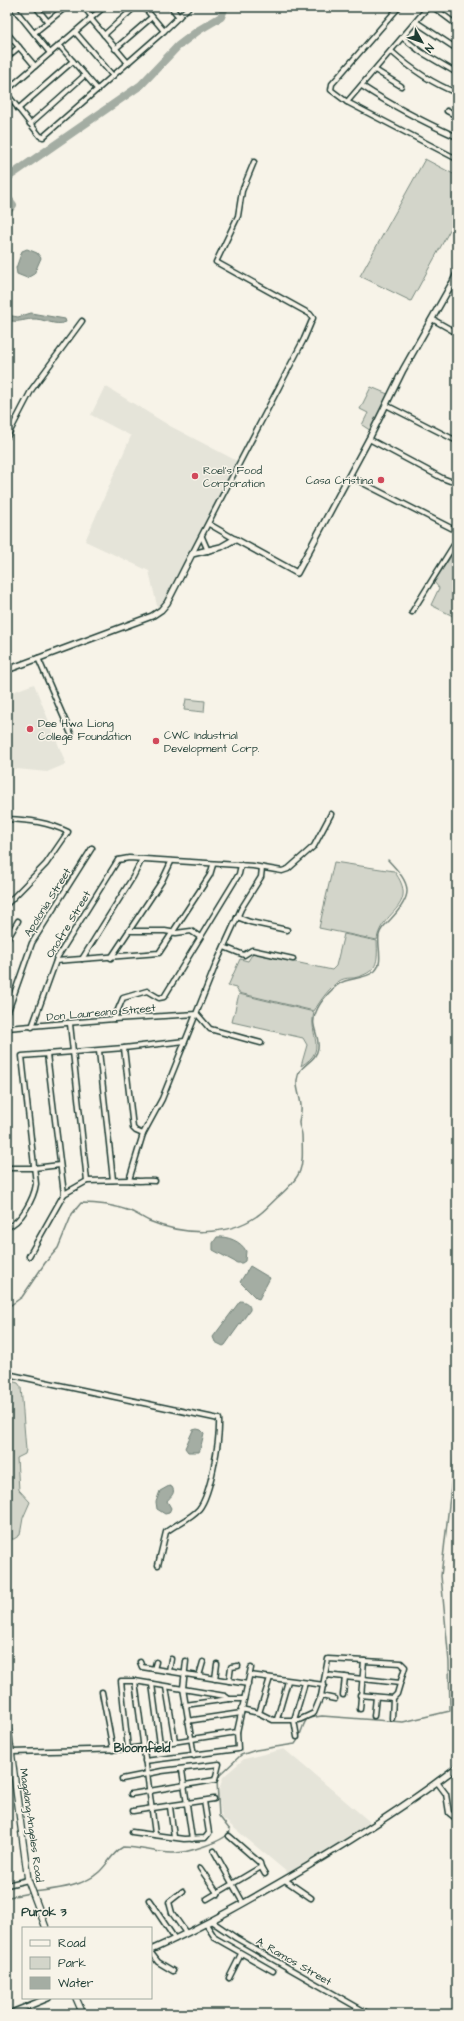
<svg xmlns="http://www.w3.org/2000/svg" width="464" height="2021" font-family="'Architects Daughter',sans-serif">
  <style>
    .built { fill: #e5e4d9 }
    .green { fill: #d3d5ca; stroke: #79897f }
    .water { fill: #a4ada3; stroke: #6f8077 }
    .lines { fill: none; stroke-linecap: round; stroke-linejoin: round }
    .stream { stroke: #6f8077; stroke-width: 1.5 }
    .river { stroke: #a4ada3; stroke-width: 8 }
    .minor-casing { stroke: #1f3d34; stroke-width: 7 }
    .tertiary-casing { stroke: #1f3d34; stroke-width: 8 }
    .secondary-casing { stroke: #1f3d34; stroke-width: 8 }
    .minor { stroke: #f7f3e8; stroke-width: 4 }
    .tertiary { stroke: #f7f3e8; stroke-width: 5 }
    .secondary { stroke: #f7f3e8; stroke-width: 5.5 }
    .poi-dot { fill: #d1495b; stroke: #f7f3e8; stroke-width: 1.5 }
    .labels { text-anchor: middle; stroke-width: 3; stroke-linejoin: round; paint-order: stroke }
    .poi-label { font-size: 11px; fill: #1f3d34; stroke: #f7f3e8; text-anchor: start }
    .street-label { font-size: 11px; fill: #1f3d34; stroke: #f7f3e8 }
    .neighbourhood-label { font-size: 12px; font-weight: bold; fill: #1f3d34; stroke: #f7f3e8 }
  </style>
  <rect width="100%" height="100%" fill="#f7f3e8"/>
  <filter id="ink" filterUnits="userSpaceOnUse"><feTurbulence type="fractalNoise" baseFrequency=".025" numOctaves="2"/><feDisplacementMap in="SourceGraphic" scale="8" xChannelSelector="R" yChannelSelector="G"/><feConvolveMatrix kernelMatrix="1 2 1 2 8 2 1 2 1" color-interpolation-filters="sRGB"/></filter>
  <g filter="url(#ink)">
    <!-- built -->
    <g class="built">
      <polygon points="105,386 170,426 239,462 160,610 158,610 149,571 85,541 131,436 91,415"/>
      <polygon points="34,684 66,764 47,772 7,768 7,694"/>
      <polygon points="284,1749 370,1822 331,1850 288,1873 222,1818 218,1794 223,1777 244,1759"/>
    </g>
    <!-- green -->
    <g class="green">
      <polygon points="425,159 457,176 457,217 411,301 360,276"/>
      <polygon points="371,387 390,395 371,431 362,425 368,413 360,409"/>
      <polygon points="454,552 457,552 457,618 431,605 439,588 434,582"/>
      <polygon points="186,699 205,701 204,712 184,710"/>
      <path d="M 334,862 L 394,871 C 421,907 380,911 377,940 L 319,928 Z"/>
      <path d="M 344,934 L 377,941 C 378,963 378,972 354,978 C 350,978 345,978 341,980 C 331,985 320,1001 314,1011 L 239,993 L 236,988 L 228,986 L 240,959 L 248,961 L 253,953 L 332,970 L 336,966 Z"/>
      <path d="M 239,994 L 314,1012 C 308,1037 329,1049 301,1066 L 307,1045 L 303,1038 L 232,1022 Z"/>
      <polygon points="7,1380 18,1383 21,1387 26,1450 25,1454 17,1458 19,1490 30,1502 23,1518 20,1535 14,1539 7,1539"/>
    </g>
    <!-- water -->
    <g class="water">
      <polygon points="27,249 37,253 41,258 34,274 27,278 17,274 16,268 22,251"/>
      <path d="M 31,313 L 65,319 L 66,322 C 55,327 44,318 32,319 C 22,320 17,323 7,320 L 7,315 L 18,317 Z"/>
      <path d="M 217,1237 C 227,1236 241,1241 246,1251 L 245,1261 L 242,1263 L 237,1263 L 213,1250 L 213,1243 Z"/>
      <polygon points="250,1266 270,1278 259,1299 256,1298 240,1282"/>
      <path d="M 240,1301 C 245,1301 251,1305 250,1310 L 225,1345 L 223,1346 L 215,1342 L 213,1337 Z"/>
      <polygon points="197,1429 201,1430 204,1433 200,1450 199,1452 188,1452 185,1448 193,1430"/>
      <path d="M 169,1486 L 172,1487 C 176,1493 171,1496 167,1501 L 171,1508 L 169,1513 L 165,1514 L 157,1509 L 156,1502 L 160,1491 Z"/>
    </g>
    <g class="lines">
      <!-- stream -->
      <g class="stream">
        <polyline points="457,1035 457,1043"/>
        <path d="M 7,1305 L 11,1305 L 22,1297 L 45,1263 L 58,1248 L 72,1214 L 81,1203 C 96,1203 113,1205 127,1210 C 135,1212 142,1218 149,1221 C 182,1235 227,1237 257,1216 C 265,1211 271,1203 278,1197 C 304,1174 303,1169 302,1135 C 302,1131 299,1127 299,1123 C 299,1117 302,1113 301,1107 C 301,1098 296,1089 297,1080 C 299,1063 316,1063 318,1048 C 320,1034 309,1027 316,1012 C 320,1001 335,984 345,981 C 355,978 367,978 375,971 C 384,962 377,946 379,935 C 380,929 386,924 390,920 C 414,895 412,885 388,860"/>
        <path d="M 34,1892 C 55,1889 83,1887 99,1872 C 108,1864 112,1853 123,1847 C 140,1847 156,1853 172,1853 C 183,1854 229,1841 230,1830 L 219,1816 L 217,1781 L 220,1775 L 241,1755 L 256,1750 L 295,1744 C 302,1736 301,1725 308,1718 L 322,1716 L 403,1722 L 450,1711 L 449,1662 L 441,1576 L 457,1434"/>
        <polyline points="7,1899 9,1897 30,1893"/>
      </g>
      <!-- river -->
      <g class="river">
        <polyline points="7,178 141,85 178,46 199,30 221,17 225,7"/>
        <polyline points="7,197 13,205 7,212"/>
      </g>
      <!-- minor casing -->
      <g class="minor-casing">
        <g id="minor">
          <polyline points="13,7 50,53"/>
          <polyline points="36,7 48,22"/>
          <polyline points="84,7 92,17"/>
          <polyline points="144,7 164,31"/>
          <polyline points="171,7 179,17"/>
          <polyline points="399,7 332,84 331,90 347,102 457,159"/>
          <polyline points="433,7 457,25"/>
          <polyline points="90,18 128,63"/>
          <polyline points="416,22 457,49"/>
          <polyline points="75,32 113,76"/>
          <polyline points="7,33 35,66"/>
          <polyline points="34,33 66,7"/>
          <polyline points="104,35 135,7"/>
          <polyline points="403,38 421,52 457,73"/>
          <polyline points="59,45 98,90"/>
          <polyline points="115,49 152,17"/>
          <path d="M 391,51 C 411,69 431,83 457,93"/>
          <polyline points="7,57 19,47"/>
          <polyline points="375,70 401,86"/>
          <path d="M 362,86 C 392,106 424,122 457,137"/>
          <polyline points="7,90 104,7"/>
          <polyline points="7,94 40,136 43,137 164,31 189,7"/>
          <polyline points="347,102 428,7"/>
          <polyline points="18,109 73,61"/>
          <polyline points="447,111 457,116"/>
          <polyline points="30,124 85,75"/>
          <polyline points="451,285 457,272"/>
          <polyline points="432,319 457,333"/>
          <polyline points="386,405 457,441"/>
          <polyline points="7,437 32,389 82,321"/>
          <polyline points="369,439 442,478 450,481 457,480"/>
          <polyline points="349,476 457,531"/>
          <polyline points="209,524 235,539"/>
          <polyline points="202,537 208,551"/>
          <polyline points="192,554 304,339 313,318 310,314 216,262 238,216 242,191 254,162"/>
          <polyline points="412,612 457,540"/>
          <polyline points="38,658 71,734"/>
          <path d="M 7,819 C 29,820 48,822 68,832 L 46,864 L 7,904"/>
          <polyline points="237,917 250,922 287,930"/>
          <polyline points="130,931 165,931 176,933 191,931 200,937"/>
          <polyline points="7,940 18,921"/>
          <polyline points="224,947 244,955 252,950 293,959"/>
          <polyline points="111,958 162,881 171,862"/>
          <polyline points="82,959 133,877 142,859"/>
          <polyline points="56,961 159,953 210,875 213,865"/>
          <polyline points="7,1014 32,943 92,848"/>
          <polyline points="114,1019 123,998 147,991 159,998 164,997 239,874 241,865"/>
          <polyline points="70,1024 87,1181"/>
          <polyline points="32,1027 57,958 118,860 129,858 253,866 282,871 288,869 314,846 331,814"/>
          <polyline points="7,1028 114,1019 197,1014 210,1029 261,1043"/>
          <polyline points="124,1048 133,1128 136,1131 143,1134"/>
          <polyline points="99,1051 113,1180"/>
          <polyline points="47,1054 64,1194"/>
          <polyline points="7,1168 34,1168 60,1165"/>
          <polyline points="129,1180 143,1134 162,1099 216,964 241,909 261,877 262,868"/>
          <path d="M 7,1227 C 21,1223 34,1198 36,1184 L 22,1056 L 124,1048 L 185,1041"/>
          <path d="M 29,1256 L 64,1194 L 87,1181 L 129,1180 C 138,1182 146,1180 155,1181"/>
          <path d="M 7,1374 L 219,1419 C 220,1439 211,1494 199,1509 C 190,1519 176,1524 166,1532 L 158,1565"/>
          <polyline points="186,1661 183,1688 194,1756"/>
          <polyline points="140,1662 142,1667 248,1684"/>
          <polyline points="154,1669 156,1662"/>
          <polyline points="169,1671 171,1659"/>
          <polyline points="250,1675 324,1685"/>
          <polyline points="326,1675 400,1683"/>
          <polyline points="199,1676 203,1662"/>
          <polyline points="215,1679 217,1664"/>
          <polyline points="135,1681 155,1834"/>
          <polyline points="229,1681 231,1667 238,1666"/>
          <polyline points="152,1684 160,1744"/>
          <polyline points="166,1687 175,1741"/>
          <polyline points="102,1692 113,1750"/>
          <polyline points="343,1695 345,1677"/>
          <polyline points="360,1695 393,1698"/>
          <polyline points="321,1696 335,1699"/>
          <polyline points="185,1705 229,1699 244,1699"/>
          <polyline points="241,1709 259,1713 273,1720 299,1720 314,1713 321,1696 328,1659 401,1663 405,1667 397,1694 393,1698 392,1718"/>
          <polyline points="360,1709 364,1661"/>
          <polyline points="259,1713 270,1678"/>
          <polyline points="374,1716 376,1697"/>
          <polyline points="277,1719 288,1681"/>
          <polyline points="187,1721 241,1713"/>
          <polyline points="297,1737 294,1720 305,1683"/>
          <polyline points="128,1749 121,1681 135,1681 225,1696 229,1699"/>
          <polyline points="12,1752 128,1749 237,1732"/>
          <polyline points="145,1761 238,1749 237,1732 251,1668"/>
          <polyline points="182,1770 192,1839"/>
          <polyline points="122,1779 162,1771 219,1764 215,1780 131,1794"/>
          <polyline points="437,1782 446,1794 449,1813 454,1817"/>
          <polyline points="170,1807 174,1837"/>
          <polyline points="133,1811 214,1799"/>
          <polyline points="132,1832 184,1839 205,1838 209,1833 204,1801"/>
          <polyline points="214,1851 243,1903"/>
          <polyline points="261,1867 265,1874"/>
          <polyline points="200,1868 218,1894"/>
          <polyline points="285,1880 311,1898"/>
          <polyline points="7,1885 28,1880"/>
          <polyline points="183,1891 169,1902 172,1913 186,1933"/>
          <polyline points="207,1899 261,1867 260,1863 229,1836"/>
          <polyline points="149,1900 175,1939"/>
          <polyline points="211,1921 236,1938 369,2014"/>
          <polyline points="206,1924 215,1938 273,1971"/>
          <polyline points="151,1953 158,1962 173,1971"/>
          <polyline points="229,1978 241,1954"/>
        </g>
      </g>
      <!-- tertiary casing -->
      <g class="tertiary-casing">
        <g id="tertiary">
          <polyline points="7,670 152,616 161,610 167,603 192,554 221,547 235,539 297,573 369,439 403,370 451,285 457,288"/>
          <path d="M 151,1950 C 205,1926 257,1896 308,1866 C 360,1835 409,1804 457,1767"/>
          <polyline points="9,2014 48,1998"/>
        </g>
      </g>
      <!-- secondary casing -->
      <g class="secondary-casing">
        <g id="secondary">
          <polyline points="7,1721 28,1880 46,1928"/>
          <polyline points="76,1998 83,2014"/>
        </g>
      </g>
      <!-- minor -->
      <use href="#minor" class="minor"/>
      <!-- tertiary -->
      <use href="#tertiary" class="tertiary"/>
      <!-- secondary -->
      <use href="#secondary" class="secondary"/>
    </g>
  </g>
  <!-- markers -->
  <g class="poi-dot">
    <circle cx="195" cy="476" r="4"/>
    <circle cx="381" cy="480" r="4"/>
    <circle cx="30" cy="729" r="4"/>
    <circle cx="156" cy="741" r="4"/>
  </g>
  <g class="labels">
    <!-- poi labels -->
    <g class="poi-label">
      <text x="203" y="474">Roel's Food<tspan x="203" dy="13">Corporation</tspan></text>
      <text x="373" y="484" text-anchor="end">Casa Cristina</text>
      <text x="38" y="727">Dee Hwa Liong<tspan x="38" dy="13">College Foundation</tspan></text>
      <text x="164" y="739">CWC Industrial<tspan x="164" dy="13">Development Corp.</tspan></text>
    </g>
    <!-- street labels -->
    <g class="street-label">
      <text transform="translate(47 902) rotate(-58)" y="4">Apolonia Street</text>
      <text transform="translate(68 924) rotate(-59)" y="4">Onofre Street</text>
      <text transform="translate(101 1012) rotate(-5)" y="4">Don Laureano Street</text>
      <text transform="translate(32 1825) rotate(82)" y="4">Magalang-Angeles Road</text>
      <text transform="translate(294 1961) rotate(30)" y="4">A. Ramos Street</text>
    </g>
    <!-- neighbourhood labels -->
    <g class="neighbourhood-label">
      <text x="142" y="1752">Bloomfield</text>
      <text x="44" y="1916">Purok 3</text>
    </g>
  </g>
  <!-- margin -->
  <rect width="464" height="2021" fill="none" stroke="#f7f3e8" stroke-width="24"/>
  <rect x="12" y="12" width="440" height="1997" fill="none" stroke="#1f3d34" stroke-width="1.5" filter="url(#ink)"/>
  <!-- legend -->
  <rect x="22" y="1927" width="130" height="72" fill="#f7f3e8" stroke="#a1aaa0"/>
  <rect x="30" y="1940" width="20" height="6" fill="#f7f3e8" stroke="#a1aaa0"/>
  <text x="58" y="1947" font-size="12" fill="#1f3d34">Road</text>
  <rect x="30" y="1957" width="20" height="12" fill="#d3d5ca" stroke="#a1aaa0"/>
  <text x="58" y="1967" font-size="12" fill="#1f3d34">Park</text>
  <rect x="30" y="1977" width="20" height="12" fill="#a4ada3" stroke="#a1aaa0"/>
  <text x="58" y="1987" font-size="12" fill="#1f3d34">Water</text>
  <!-- north arrow -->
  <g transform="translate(422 42) rotate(130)" stroke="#f7f3e8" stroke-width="3" paint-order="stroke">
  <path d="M0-3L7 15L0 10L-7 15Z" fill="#1f3d34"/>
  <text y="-6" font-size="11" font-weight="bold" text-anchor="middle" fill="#1f3d34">N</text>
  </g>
</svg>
